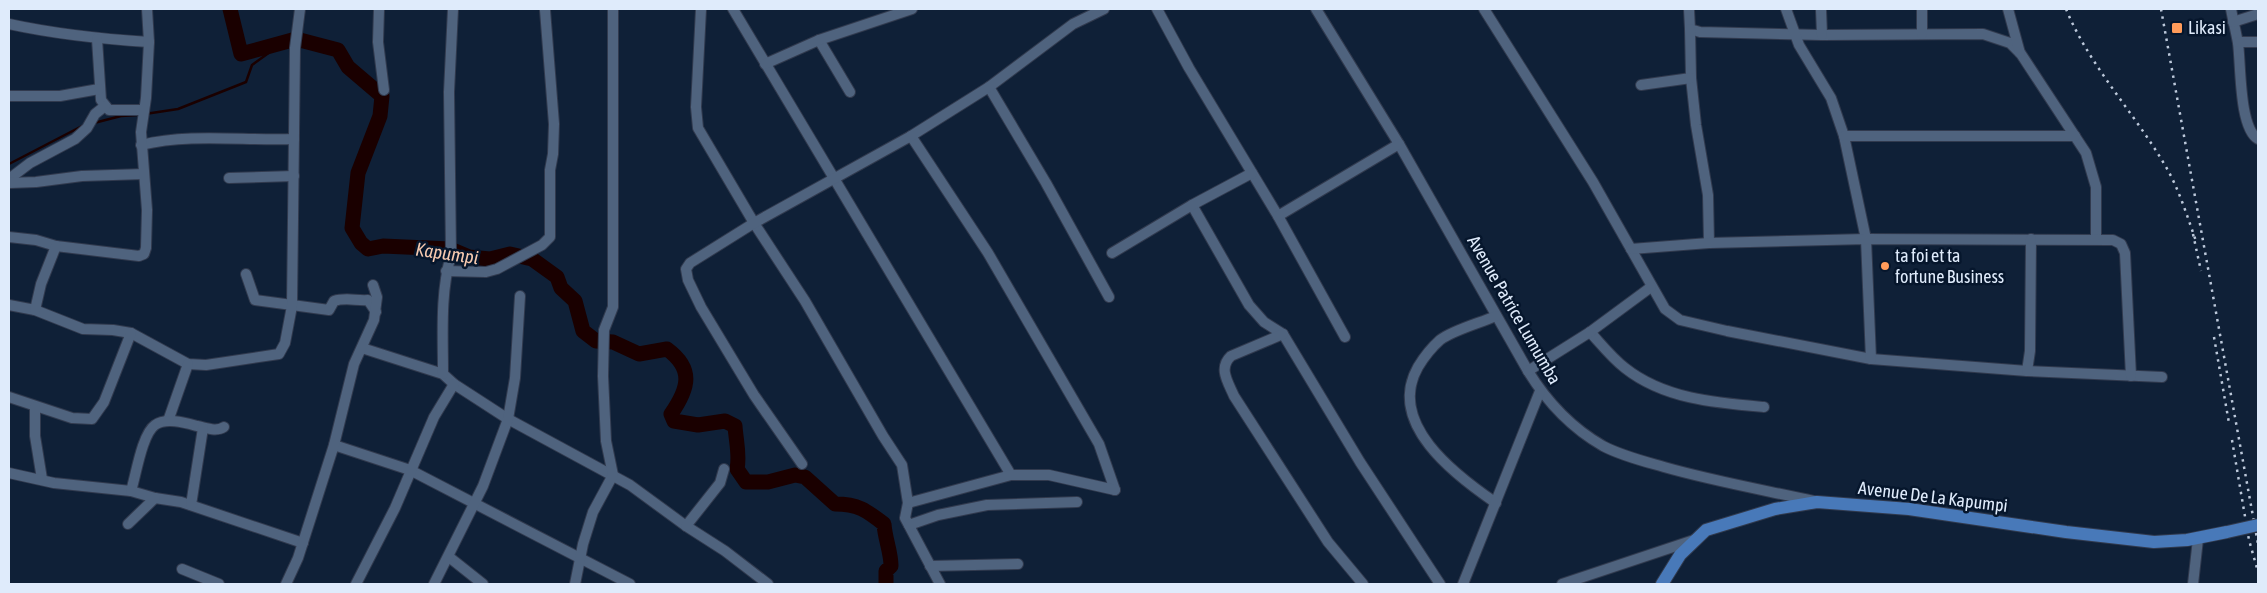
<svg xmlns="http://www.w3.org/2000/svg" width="2267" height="593" font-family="'Asap Condensed',sans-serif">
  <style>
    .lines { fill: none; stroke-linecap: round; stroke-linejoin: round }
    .stream { stroke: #1a0000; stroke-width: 2.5 }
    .river { stroke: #1a0000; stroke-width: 15 }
    .minor-casing { stroke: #313a4e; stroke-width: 12 }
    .major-casing { stroke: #313a4e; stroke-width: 14 }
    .minor { stroke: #4f637e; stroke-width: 10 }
    .major { stroke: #4879b9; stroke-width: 12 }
    .rail { stroke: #bdc9db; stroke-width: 2.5; stroke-dasharray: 2.5 5; stroke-linecap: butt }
    .major-bridge-casing { stroke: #313a4e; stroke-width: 14; stroke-linecap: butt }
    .major-bridge { stroke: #4879b9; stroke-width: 12 }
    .poi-dot { fill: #ff9b5a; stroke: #06162c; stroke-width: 2 }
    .labels { text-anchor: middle; stroke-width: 5; stroke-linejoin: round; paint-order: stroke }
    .poi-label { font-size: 18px; fill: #dfebfb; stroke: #06162c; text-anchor: start }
    .street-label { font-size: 18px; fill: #dfebfb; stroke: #06162c }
    .water-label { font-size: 19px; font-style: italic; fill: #f7cab0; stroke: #06162c }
  </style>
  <rect width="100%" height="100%" fill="#0f2037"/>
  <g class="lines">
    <!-- stream -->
    <g class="stream">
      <polyline points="145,114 178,109 246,82 252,65 284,42"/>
      <polyline points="94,123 121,116 137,115"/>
      <polyline points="9,164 84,125"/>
    </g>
    <!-- river -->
    <path class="river" d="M 230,9 L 241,54 L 296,39 L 338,50 L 348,67 L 382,96 L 380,116 L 358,173 L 352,228 L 361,243 L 368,249 L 383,246 L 450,249 L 469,257 L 490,259 L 510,254 L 532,259 L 557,277 L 561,288 L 575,301 L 583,331 L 596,341 L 613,342 L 639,354 L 667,349 C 694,369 689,388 671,414 L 674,421 L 698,425 L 725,421 L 735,426 C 736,441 740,455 737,469 L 746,482 L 768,482 L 795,475 L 805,477 L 835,504 C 858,504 866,510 884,524 C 885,539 891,552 891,566 L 886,571 L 886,584"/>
    <!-- minor casing -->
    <g class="minor-casing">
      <g id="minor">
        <polyline points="379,9 378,42 384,90"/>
        <polyline points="701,9 696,107 698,128 754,223 805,301 883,436 902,465 908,503 905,518 940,584"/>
        <polyline points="733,9 1011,475"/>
        <polyline points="1157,9 1189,68 1278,216 1345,337"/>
        <path d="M 1316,9 L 1399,144 L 1528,371 C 1547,402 1570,427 1603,446 C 1622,456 1643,461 1664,467 C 1713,481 1764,490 1814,501"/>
        <polyline points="1484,9 1593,182 1665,309 1680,320 1727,331 1871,359 2027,371 2162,377"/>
        <polyline points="1689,9 1690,29 1700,32 1822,35 1983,34 2010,43 2021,54 2086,153 2096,187 2096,239"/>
        <polyline points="1786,9 1799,45 1831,98 1844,136 1866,239 1871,359"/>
        <polyline points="1821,9 1822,35"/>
        <polyline points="2008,9 2020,53"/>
        <path d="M 2231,9 C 2233,20 2236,32 2238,43 C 2241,65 2239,128 2258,139"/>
        <polyline points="2233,22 2258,14"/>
        <path d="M 9,24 C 55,34 101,39 149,42"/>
        <polyline points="1690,29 1691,78 1696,125 1708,195 1709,243"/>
        <polyline points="1922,34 1922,9"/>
        <polyline points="97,39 101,100 109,110 144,110"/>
        <polyline points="819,40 850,92"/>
        <polyline points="2238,42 2258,42"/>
        <polyline points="765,64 819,40 912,9"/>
        <polyline points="1641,85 1691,78"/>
        <polyline points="989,87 1046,183 1109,297"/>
        <polyline points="9,96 60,96 99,89"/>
        <polyline points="911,136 988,253 1099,444 1115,490"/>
        <polyline points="1844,136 2075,136"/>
        <path d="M 141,145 C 191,133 243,141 294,139"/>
        <polyline points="229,178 294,176"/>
        <polyline points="9,179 30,163 75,139 87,128 95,114 105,106"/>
        <polyline points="9,183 36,182 82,176 144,174"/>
        <polyline points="1192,205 1249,305 1264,322 1283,334 1360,462 1440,584"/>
        <polyline points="1278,216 1399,144"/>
        <polyline points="9,237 36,240 56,246 139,256 144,254 146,248 147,210 141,132 146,98 149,42 147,9"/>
        <polyline points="1631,249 1709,243 1866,239 2113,240 2121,244 2125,253 2131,376"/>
        <polyline points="1112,253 1192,205 1252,173"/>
        <polyline points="446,271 486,272 497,269 542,245 550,237 550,170 553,154 554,124 545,10"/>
        <path d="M 246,274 L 255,300 L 329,310 L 334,301 C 346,297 356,301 368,300 L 376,312"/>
        <polyline points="9,305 35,310 83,329 113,330 131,333 188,364 206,365 279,354 285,343 292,306 295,48 300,9"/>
        <polyline points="35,310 41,284 56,246"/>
        <path d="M 1590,332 C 1601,344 1612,358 1625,368 C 1664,399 1716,403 1764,407"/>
        <path d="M 1283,334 L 1231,356 C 1218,368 1228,382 1234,396 L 1328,542 L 1363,584"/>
        <polyline points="362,348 443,374 454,384 508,419 630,485 686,526 725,551 768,584"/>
        <polyline points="1528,371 1590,332 1651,287"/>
        <polyline points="2027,371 2030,351 2031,239"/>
        <path d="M 443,374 C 443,334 440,294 451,255 L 449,92 L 453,9"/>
        <polyline points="9,397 72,418 92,419 104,402 131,333"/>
        <polyline points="35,407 35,436 42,479"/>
        <polyline points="168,421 188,364"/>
        <polyline points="334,445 410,470 630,584"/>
        <polyline points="802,464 754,395 701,307 688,280 686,269 690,263 754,223 911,136 989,87 1073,24 1104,9"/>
        <polyline points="9,473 54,483 131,491 155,498 181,502 303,543"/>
        <path d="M 131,491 C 136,475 142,434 155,425 C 166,417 186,423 197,426 C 207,428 216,432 224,427"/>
        <polyline points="908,503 1011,475 1049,475 1115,490"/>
        <path d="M 1496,503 C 1455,475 1386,423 1418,367 C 1424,357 1431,348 1440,340 C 1453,330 1480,323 1496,316"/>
        <polyline points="191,505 203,428"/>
        <polyline points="128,524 155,498"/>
        <polyline points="909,525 938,515 987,505 1077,502"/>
        <polyline points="686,526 720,483 724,469"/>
        <polyline points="449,557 483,584"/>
        <polyline points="930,566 1018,564"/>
        <polyline points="182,569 219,584"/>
        <polyline points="286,584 298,558 334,445 354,364 374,320 377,297 373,285"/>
        <polyline points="356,584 395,508 434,417 454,384"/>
        <polyline points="434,584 483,486 508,419 515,378 520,296"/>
        <polyline points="575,584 583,544 593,512 613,475 606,441 603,376 604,330 613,307 613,9"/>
        <polyline points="1463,584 1540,391"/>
        <polyline points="1562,584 1694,540"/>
        <polyline points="2193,584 2198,539"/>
      </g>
    </g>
    <!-- major casing -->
    <g class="major-casing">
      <polyline id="major" points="1662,584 1680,555 1706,530 1775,509 1817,502 1909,509 2066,532 2154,542 2187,540 2227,532"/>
    </g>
    <!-- minor -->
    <use href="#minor" class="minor"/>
    <!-- major -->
    <use href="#major" class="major"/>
    <!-- rail -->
    <g class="rail">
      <path d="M 2066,9 C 2090,67 2134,112 2166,167 C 2179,189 2187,216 2196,241"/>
      <polyline points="2161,9 2258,544"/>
      <polyline points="2193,234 2201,271"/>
      <polyline points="2214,337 2229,423"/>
      <polyline points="2232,440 2249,540 2258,572"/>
    </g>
    <!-- major-bridge casing -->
    <g class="major-bridge-casing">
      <polyline id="major-bridge" points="2227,532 2258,525"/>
    </g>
    <!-- major-bridge -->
    <use href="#major-bridge" class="major-bridge"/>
  </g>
  <!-- markers -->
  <g class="poi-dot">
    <rect x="2171" y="22" width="12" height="12" rx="2.5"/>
    <circle cx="1885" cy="266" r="5"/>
  </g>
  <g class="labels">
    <!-- poi labels -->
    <g class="poi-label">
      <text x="2188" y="34">Likasi</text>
      <text x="1895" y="262">ta foi et ta<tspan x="1895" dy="21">fortune Business</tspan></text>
    </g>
    <!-- street labels -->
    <g class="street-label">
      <text transform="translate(1514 310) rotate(60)" y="6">Avenue Patrice Lumumba</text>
      <text transform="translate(1933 497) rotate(7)" y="6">Avenue De La Kapumpi</text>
    </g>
    <!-- water labels -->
    <g class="water-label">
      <text transform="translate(447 253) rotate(8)" y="7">Kapumpi</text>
    </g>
  </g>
  <!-- border -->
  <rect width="2267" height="593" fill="none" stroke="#dfebfb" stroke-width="20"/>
</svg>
